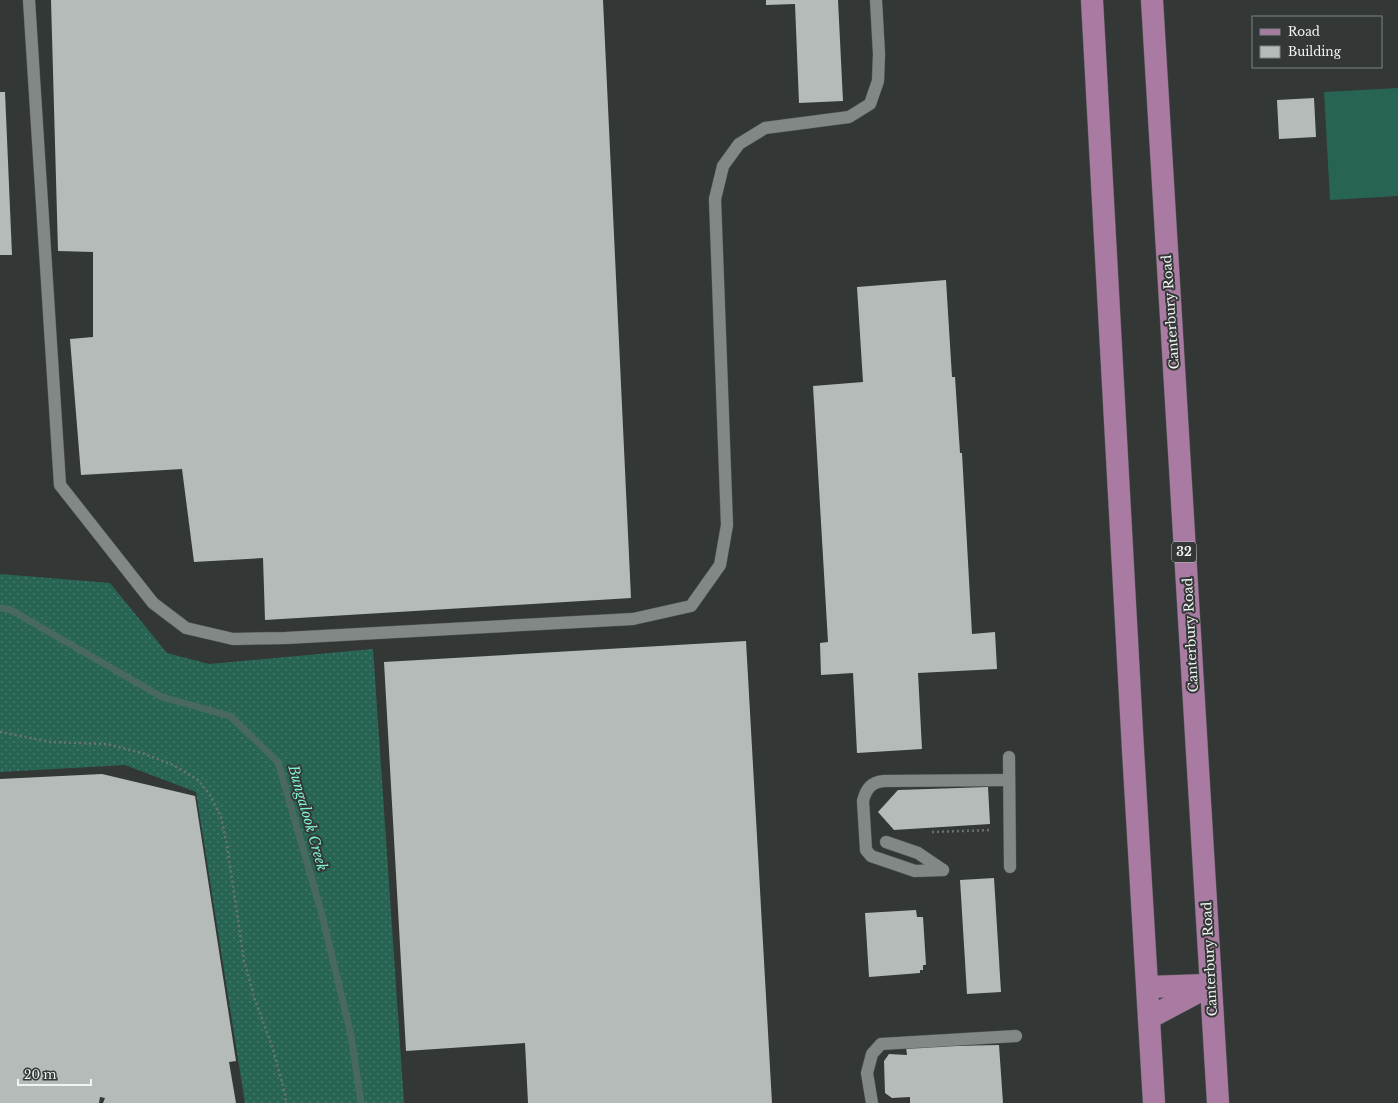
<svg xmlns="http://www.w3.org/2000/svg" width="1398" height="1103" font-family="'Libre Baskerville',serif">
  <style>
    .grass { fill: url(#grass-dots) }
    .pitch { fill: #286454 }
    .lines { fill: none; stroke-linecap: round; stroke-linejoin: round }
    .stream { stroke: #486861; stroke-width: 7 }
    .building { fill: #b5bbb9 }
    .lane-casing { stroke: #525655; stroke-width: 13 }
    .primary-casing { stroke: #525655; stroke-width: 23 }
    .path { stroke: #6d7270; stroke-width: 2.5; stroke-dasharray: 2 3; stroke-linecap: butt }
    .lane { stroke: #828886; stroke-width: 12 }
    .primary { stroke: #aa7ba2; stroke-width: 22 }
    .labels { text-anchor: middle; stroke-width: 4; stroke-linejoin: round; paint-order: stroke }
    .shield { fill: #333836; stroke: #b8bcba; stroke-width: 1 }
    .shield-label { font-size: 12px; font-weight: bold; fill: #f1f4f3 }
    .street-label { font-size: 13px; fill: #f1f4f3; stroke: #333836 }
    .water-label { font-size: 14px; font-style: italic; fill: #7ff2d1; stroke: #333836 }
  </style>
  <defs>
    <pattern id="grass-dots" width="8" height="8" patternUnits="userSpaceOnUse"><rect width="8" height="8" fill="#286454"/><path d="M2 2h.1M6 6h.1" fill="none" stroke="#487b6d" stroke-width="1.8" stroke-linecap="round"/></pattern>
  </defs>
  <rect width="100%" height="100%" fill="#333836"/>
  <!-- grass -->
  <polygon class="grass" points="0,574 110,583 167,653 209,664 373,649 404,1103 245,1103 196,792 125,765 0,772"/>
  <!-- pitch -->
  <polygon class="pitch" points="1398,88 1398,196 1330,200 1324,92"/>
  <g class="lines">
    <!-- stream -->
    <polyline class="stream" points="0,608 9,609 162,697 230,716 278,762 321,911 351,1035 361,1103"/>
  </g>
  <!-- building -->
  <g class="building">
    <polygon points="51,0 603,0 631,598 265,620 263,558 194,562 182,469 81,475 70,339 93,337 93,252 58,251"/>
    <polygon points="766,0 838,0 843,101 799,103 795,4 766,5"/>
    <polygon points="0,92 5,92 12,255 0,255"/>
    <polygon points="1314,98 1316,137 1279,139 1277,100"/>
    <polygon points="946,280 952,377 955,377 960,453 962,453 972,634 995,632 997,669 918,673 922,749 857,753 853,673 821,675 820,643 828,642 813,386 863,382 857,287"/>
    <polygon points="746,641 772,1103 528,1103 525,1043 406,1051 384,662"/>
    <polygon points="102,774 195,796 236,1061 229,1062 236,1103 103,1103 105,1098 100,1097 99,1103 0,1103 0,779"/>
    <polygon points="988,787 990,824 894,830 878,812 898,790"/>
    <polygon points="994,878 1001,992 967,994 960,880"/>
    <polygon points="916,910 917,917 923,917 926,965 923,965 923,970 920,970 920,973 869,977 865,913"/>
    <polygon points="999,1045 1003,1103 910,1103 910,1097 892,1098 885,1093 884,1061 889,1054 907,1055 906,1047"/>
  </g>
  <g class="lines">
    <!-- lane casing -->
    <g class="lane-casing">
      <g id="lane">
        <polyline points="29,0 60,485 153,603 186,628 233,639 286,638 633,619 691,606 720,565 727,525 715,199 723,166 739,144 765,128 849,117 870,104 878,81 879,54 876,0"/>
        <polyline points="1009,757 1010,867"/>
        <polyline points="886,842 918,853 943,870"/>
        <path d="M 943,870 L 915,871 L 871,856 L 866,850 L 863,801 C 866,789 871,782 884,781 L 1009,780"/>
        <polyline points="872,1103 867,1073 872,1054 881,1044 1016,1036"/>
      </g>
    </g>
    <!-- primary casing -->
    <g class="primary-casing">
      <g id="primary">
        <polyline points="1092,0 1133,750 1154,1103"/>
        <polyline points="1152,0 1218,1103"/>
        <polyline points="1148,987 1206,985"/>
        <polyline points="1149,1018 1211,985"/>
      </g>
    </g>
    <!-- path -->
    <g class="path">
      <polyline points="0,732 51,742 107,744 142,753 173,765 198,780 210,795 221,817 227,845 244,961 255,1000 272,1046 286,1097 285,1103"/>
      <polyline points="932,832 992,830"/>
    </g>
    <!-- lane -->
    <use href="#lane" class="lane"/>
    <!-- primary -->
    <use href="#primary" class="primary"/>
  </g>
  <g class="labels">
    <!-- shield labels -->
    <rect class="shield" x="1172" y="542" width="24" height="20" rx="3"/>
    <g class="shield-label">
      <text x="1184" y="556">32</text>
    </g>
    <!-- street labels -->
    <g class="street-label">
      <text transform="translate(1170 312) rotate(-94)" y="5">Canterbury Road</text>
      <text transform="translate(1190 635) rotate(-93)" y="5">Canterbury Road</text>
      <text transform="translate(1209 959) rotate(-93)" y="5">Canterbury Road</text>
    </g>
    <!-- water labels -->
    <g class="water-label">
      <text transform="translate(308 818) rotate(74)" y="5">Bungalook Creek</text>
    </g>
  </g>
  <!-- legend -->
  <rect x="1252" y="16" width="130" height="52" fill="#333836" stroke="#7f8382"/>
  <rect x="1260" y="29" width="20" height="6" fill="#aa7ba2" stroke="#7f8382"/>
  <text x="1288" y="36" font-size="12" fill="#f1f4f3">Road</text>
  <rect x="1260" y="46" width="20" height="12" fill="#b5bbb9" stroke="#7f8382"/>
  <text x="1288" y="56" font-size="12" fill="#f1f4f3">Building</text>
  <!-- scale -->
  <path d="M18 1079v6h73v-6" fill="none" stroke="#f1f4f3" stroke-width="2"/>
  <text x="24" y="1079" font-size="12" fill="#f1f4f3" stroke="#333836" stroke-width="3" paint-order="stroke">20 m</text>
</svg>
